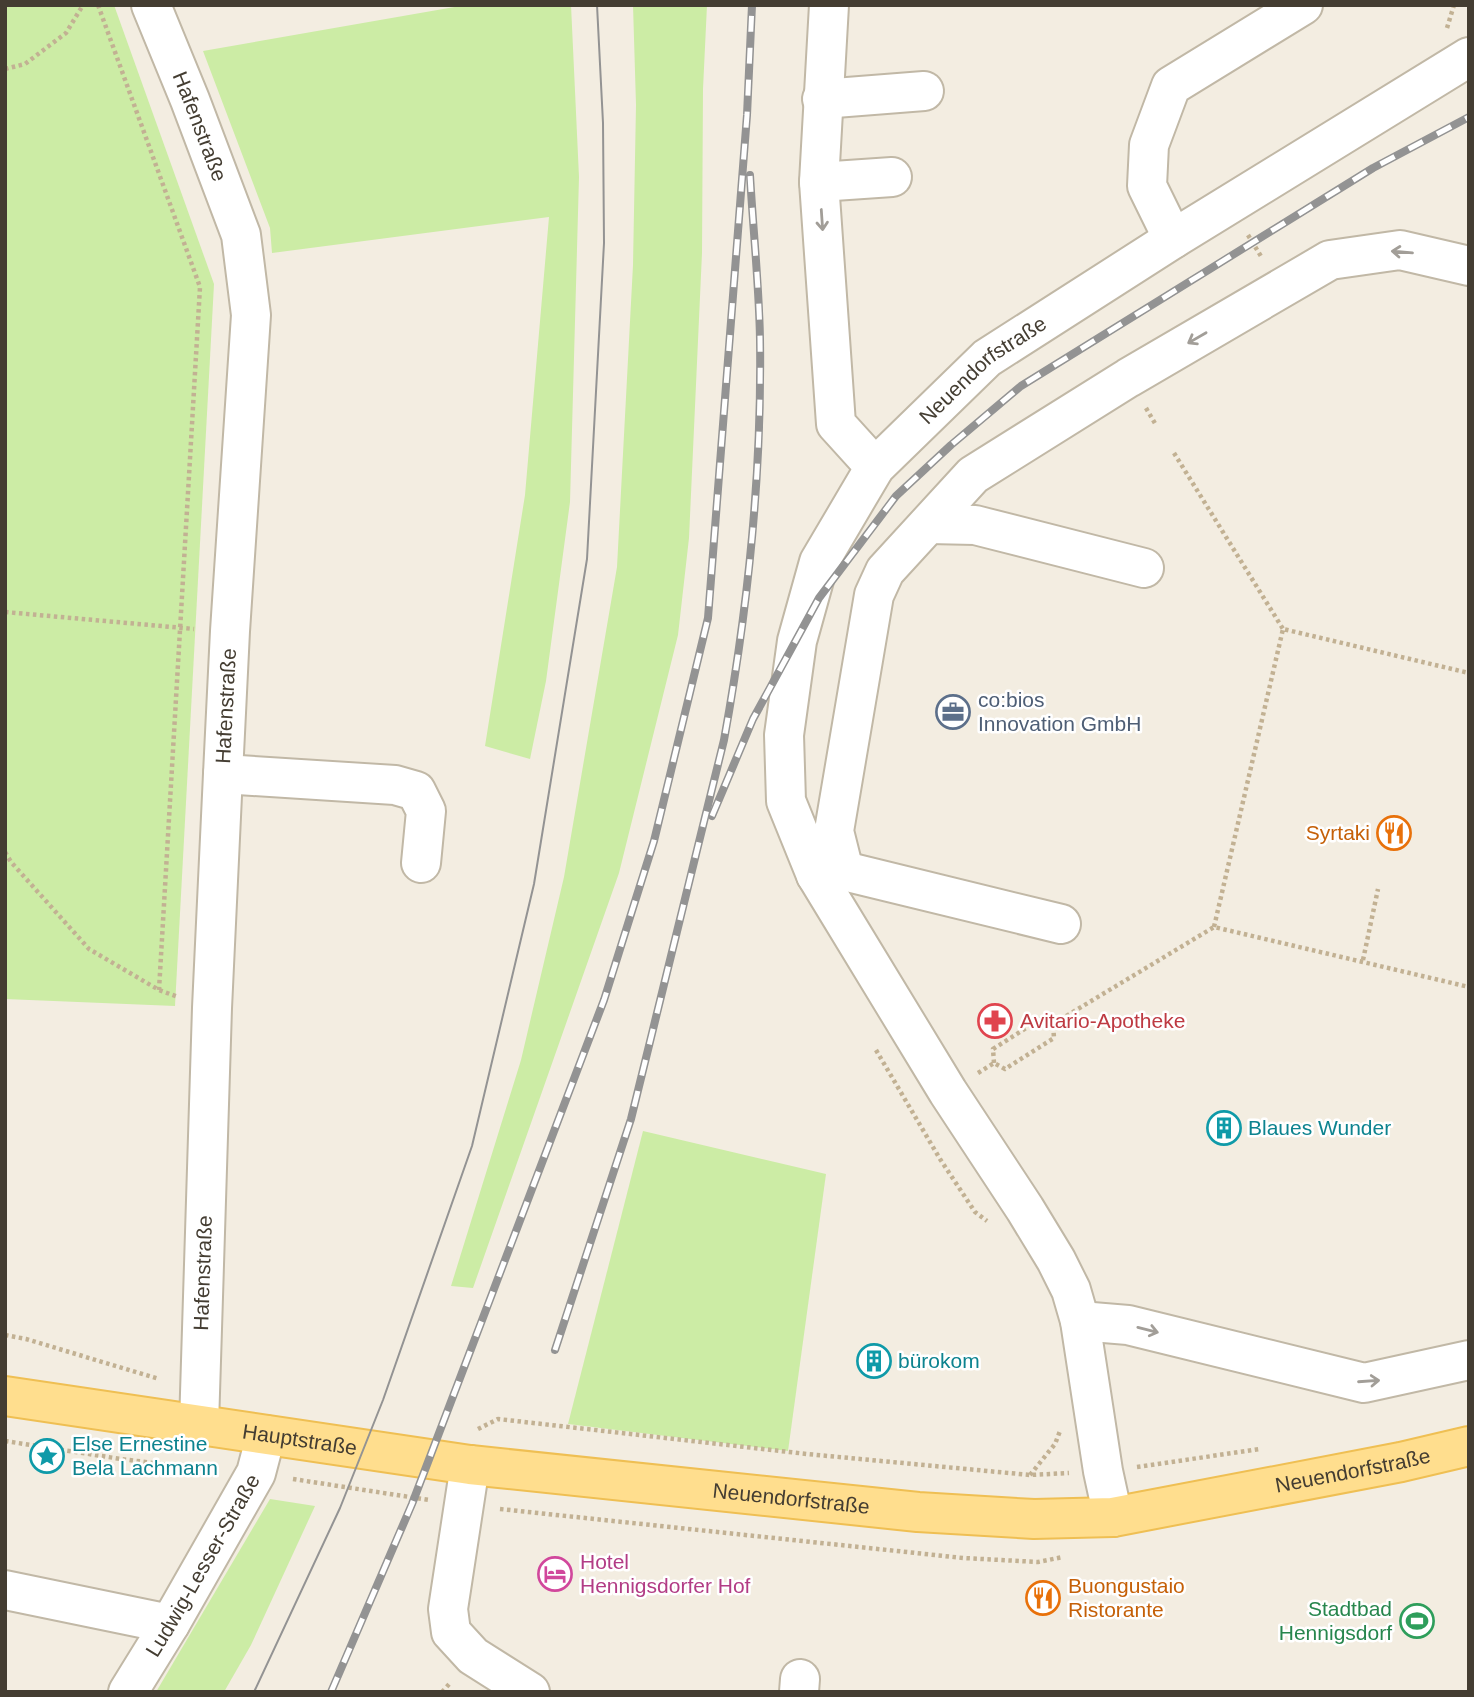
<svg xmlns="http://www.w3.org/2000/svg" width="1474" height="1697" font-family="Helvetica,sans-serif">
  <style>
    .green { fill: #cceca5 }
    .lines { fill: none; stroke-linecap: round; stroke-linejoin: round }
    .minor-casing { stroke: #c1b8a6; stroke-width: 42 }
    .major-casing { stroke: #efbf53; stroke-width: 42 }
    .path { stroke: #c2b193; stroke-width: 4.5; stroke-dasharray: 3.5 3.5; stroke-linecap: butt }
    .minor { stroke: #fff; stroke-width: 38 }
    .major { stroke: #ffde8e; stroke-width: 38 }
    .tram { stroke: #939393; stroke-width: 2 }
    .rail-casing { stroke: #939393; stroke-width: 8 }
    .rail { stroke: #fff; stroke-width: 5; stroke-dasharray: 16; stroke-linecap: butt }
    .oneway { stroke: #a29e98 }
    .labels { text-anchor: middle; stroke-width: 5; stroke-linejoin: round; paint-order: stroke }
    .street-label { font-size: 21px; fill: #443d32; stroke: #fff }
    .service-label { font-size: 21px; fill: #4e5e75; stroke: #fff; text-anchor: start }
    .food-label { font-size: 21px; fill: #c56008; stroke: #fff; text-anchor: end }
    .health-label { font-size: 21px; fill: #be3a42; stroke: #fff; text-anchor: start }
    .culture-label { font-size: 21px; fill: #0d838f; stroke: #fff; text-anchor: start }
    .hotel-label { font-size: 21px; fill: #b23c85; stroke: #fff; text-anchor: start }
    .leisure-label { font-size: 21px; fill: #27864d; stroke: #fff; text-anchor: end }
  </style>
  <rect width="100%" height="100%" fill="#f3ede1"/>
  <!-- green -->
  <g class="green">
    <polygon points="5,5 114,5 214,284 175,1006 5,999"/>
    <polygon points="466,5 571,5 579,177 570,502 546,681 530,759 485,746 525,495 549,217 272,253 270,228 203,51"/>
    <polygon points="633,5 707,5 703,89 702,253 689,538 678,635 619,873 473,1288 451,1286 521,1060 564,877 617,567 633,265 636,105"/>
    <polygon points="643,1131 826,1174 788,1451 568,1424"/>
    <polygon points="270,1499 315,1506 251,1645 224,1692 156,1692"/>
  </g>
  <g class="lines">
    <!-- minor casing -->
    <g class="minor-casing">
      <g id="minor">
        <path id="s1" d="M 151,5 L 190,100 L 241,235 L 251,315 L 230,631 L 223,774 L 212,1008 L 199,1425"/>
        <polyline points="829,5 819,182 836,424 875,467"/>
        <polyline points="822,99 924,91"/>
        <polyline points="819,182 892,177"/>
        <polyline points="1173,239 1147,186 1149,145 1171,86 1303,5"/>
        <polyline points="929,524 975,525 1144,568"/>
        <polyline points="223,774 395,785 416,791 426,811 421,863"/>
        <polyline points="844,871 1061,924"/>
        <polyline points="816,875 844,871 834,831 874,595 885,571 973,475 1128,378 1330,260 1400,250 1469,266"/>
        <polyline points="1080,1321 1128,1325 1364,1383 1469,1360"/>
        <polyline points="470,1465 448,1609 451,1632 473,1656 530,1692"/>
        <path id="s2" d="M 1113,1517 L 1103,1471 L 1080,1321 L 1071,1290 L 1056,1260 L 1025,1209 L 948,1092 L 816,875 L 786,801 L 784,735 L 797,641 L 819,562 L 875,467 L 987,358 L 1173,239 L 1469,57"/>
        <polyline points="5,1590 170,1624"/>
        <path id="s3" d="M 128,1692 L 170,1624 L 256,1473 L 266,1435"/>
        <polyline points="799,1692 800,1679"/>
      </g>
    </g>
    <!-- major casing -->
    <g class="major-casing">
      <g id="major">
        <path id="s4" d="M 5,1396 L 470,1465 L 918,1512 L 1034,1519 L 1113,1517 L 1401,1462 L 1469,1446"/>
      </g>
    </g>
    <!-- path -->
    <g class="path">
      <polyline points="98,5 200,287 159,990"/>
      <polyline points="1447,28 1454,5"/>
      <polyline points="5,69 25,64 66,33 83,5"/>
      <polyline points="1248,235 1262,258"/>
      <polyline points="1146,408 1156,425"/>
      <polyline points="1174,453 1283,629"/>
      <polyline points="5,612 194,629"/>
      <polyline points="5,852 11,862 89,949 159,990 178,997"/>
      <polyline points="1214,927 1283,629 1469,673"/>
      <polyline points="1363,960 1378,889"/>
      <polyline points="876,1050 940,1159 975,1212 987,1221"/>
      <polyline points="994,1063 993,1049 1042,1018 1053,1024"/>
      <polyline points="978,1073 994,1063 1005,1069 1054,1038 1053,1024 1214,927 1469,987"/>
      <polyline points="5,1335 26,1339 159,1379"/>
      <polyline points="478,1429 498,1419 807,1454 1030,1475 1069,1473"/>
      <polyline points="5,1441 121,1459 218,1471"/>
      <polyline points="1137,1467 1260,1449"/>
      <polyline points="1030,1475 1055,1444 1060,1431"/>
      <polyline points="293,1479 429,1500"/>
      <polyline points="500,1509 963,1558 1038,1562 1063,1557"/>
      <polyline points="442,1692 451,1682"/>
    </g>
    <!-- minor -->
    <use href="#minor" class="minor"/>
    <!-- major -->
    <use href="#major" class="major"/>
    <!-- tram -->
    <polyline class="tram" points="254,1692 340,1508 383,1400 472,1146 534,884 587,559 604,243 603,123 597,5"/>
    <!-- rail casing -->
    <g class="rail-casing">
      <g id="rail">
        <polyline points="712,816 753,719 819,598 896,496 951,445 1021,386 1373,168 1469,117"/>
        <path d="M 555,1350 L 631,1119 L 724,740 C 748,608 762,474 760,339 C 759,284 753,229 750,175"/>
        <polyline points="331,1692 412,1504 604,1000 654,841 708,618 747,115 752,5"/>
      </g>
    </g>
    <!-- rail -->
    <use href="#rail" class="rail"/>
  </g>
  <!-- one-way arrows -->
  <defs><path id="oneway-shaft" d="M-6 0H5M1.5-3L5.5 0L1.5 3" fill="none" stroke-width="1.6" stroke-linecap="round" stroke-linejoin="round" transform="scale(1.75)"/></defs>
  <g class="oneway">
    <use href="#oneway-shaft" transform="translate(822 220) rotate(86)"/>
    <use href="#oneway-shaft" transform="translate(1402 252) rotate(-175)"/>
    <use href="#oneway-shaft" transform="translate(1197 338) rotate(150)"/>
    <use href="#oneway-shaft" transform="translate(1148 1330) rotate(14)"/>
    <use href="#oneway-shaft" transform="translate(1369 1381) rotate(-4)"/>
  </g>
  <!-- icons -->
  <defs>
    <g id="office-ring" transform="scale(1.75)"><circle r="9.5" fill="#fff" stroke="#5c6f8a" stroke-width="1.5"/><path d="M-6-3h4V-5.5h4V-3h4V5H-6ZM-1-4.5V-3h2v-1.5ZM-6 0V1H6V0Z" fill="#5c6f8a"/></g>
    <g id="restaurant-ring" transform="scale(1.75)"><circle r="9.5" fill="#fff" stroke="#e8710a" stroke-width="1.5"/><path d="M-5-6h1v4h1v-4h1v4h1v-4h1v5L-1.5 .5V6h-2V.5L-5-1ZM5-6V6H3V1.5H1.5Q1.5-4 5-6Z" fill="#e8710a"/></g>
    <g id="pharmacy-ring" transform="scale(1.75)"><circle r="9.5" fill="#fff" stroke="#e0444e" stroke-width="1.5"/><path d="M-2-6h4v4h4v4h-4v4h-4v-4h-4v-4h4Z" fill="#e0444e"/></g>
    <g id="building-ring" transform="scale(1.75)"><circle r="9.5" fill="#fff" stroke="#0f9aa8" stroke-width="1.5"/><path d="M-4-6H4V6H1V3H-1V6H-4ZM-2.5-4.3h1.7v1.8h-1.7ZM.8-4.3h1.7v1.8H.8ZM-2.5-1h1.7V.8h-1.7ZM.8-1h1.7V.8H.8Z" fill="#0f9aa8"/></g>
    <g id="sight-ring" transform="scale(1.75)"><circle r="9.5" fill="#fff" stroke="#0f9aa8" stroke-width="1.5"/><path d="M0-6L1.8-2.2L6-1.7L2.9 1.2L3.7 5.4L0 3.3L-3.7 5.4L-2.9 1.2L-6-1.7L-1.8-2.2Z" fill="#0f9aa8"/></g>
    <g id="hotel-ring" transform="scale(1.75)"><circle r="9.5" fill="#fff" stroke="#d1479c" stroke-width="1.5"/><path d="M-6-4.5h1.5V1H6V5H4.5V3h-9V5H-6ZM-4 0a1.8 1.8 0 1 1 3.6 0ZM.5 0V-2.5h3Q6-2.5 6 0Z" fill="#d1479c"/></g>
    <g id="stadium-ring" transform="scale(1.75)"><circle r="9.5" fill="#fff" stroke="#2e9e5b" stroke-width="1.5"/><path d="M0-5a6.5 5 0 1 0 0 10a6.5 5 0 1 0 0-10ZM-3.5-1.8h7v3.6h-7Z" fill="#2e9e5b"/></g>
  </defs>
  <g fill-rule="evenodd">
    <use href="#office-ring" x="953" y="712"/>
    <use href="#restaurant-ring" x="1394" y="833"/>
    <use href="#pharmacy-ring" x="995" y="1021"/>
    <use href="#building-ring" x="1224" y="1128"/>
    <use href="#building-ring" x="874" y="1361"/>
    <use href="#sight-ring" x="47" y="1456"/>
    <use href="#hotel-ring" x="555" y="1574"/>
    <use href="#restaurant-ring" x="1043" y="1598"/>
    <use href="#stadium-ring" x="1417" y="1621"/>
  </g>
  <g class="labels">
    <!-- street labels -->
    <g class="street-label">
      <text dy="7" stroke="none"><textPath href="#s1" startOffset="131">Hafenstraße</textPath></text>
      <text dy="7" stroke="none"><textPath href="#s2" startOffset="1297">Neuendorfstraße</textPath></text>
      <text transform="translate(226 706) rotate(-87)" y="7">Hafenstraße</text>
      <text transform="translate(203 1273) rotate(-88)" y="7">Hafenstraße</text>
      <text dy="7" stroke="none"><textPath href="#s4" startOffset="298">Hauptstraße</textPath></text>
      <text dy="7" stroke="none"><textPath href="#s4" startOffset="1360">Neuendorfstraße</textPath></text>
      <text dy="7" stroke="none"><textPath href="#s4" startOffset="793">Neuendorfstraße</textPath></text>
      <text dy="7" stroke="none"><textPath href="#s3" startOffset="147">Ludwig-Lesser-Straße</textPath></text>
    </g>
    <!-- service labels -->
    <g class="service-label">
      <text x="978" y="707">co:bios<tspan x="978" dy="24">Innovation GmbH</tspan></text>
    </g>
    <!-- food labels -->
    <g class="food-label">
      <text x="1370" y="840">Syrtaki</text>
      <text x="1068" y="1593" text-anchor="start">Buongustaio<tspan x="1068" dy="24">Ristorante</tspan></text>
    </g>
    <!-- health labels -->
    <g class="health-label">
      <text x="1020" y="1028">Avitario-Apotheke</text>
    </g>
    <!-- culture labels -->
    <g class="culture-label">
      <text x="1248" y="1135">Blaues Wunder</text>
      <text x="898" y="1368">bürokom</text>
      <text x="72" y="1451">Else Ernestine<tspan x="72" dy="24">Bela Lachmann</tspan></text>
    </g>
    <!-- hotel labels -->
    <g class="hotel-label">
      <text x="580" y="1569">Hotel<tspan x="580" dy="24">Hennigsdorfer Hof</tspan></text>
    </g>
    <!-- leisure labels -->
    <g class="leisure-label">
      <text x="1392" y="1616">Stadtbad<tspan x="1392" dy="24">Hennigsdorf</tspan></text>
    </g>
  </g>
  <!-- border -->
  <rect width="1474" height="1697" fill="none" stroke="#443d32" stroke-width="14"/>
</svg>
